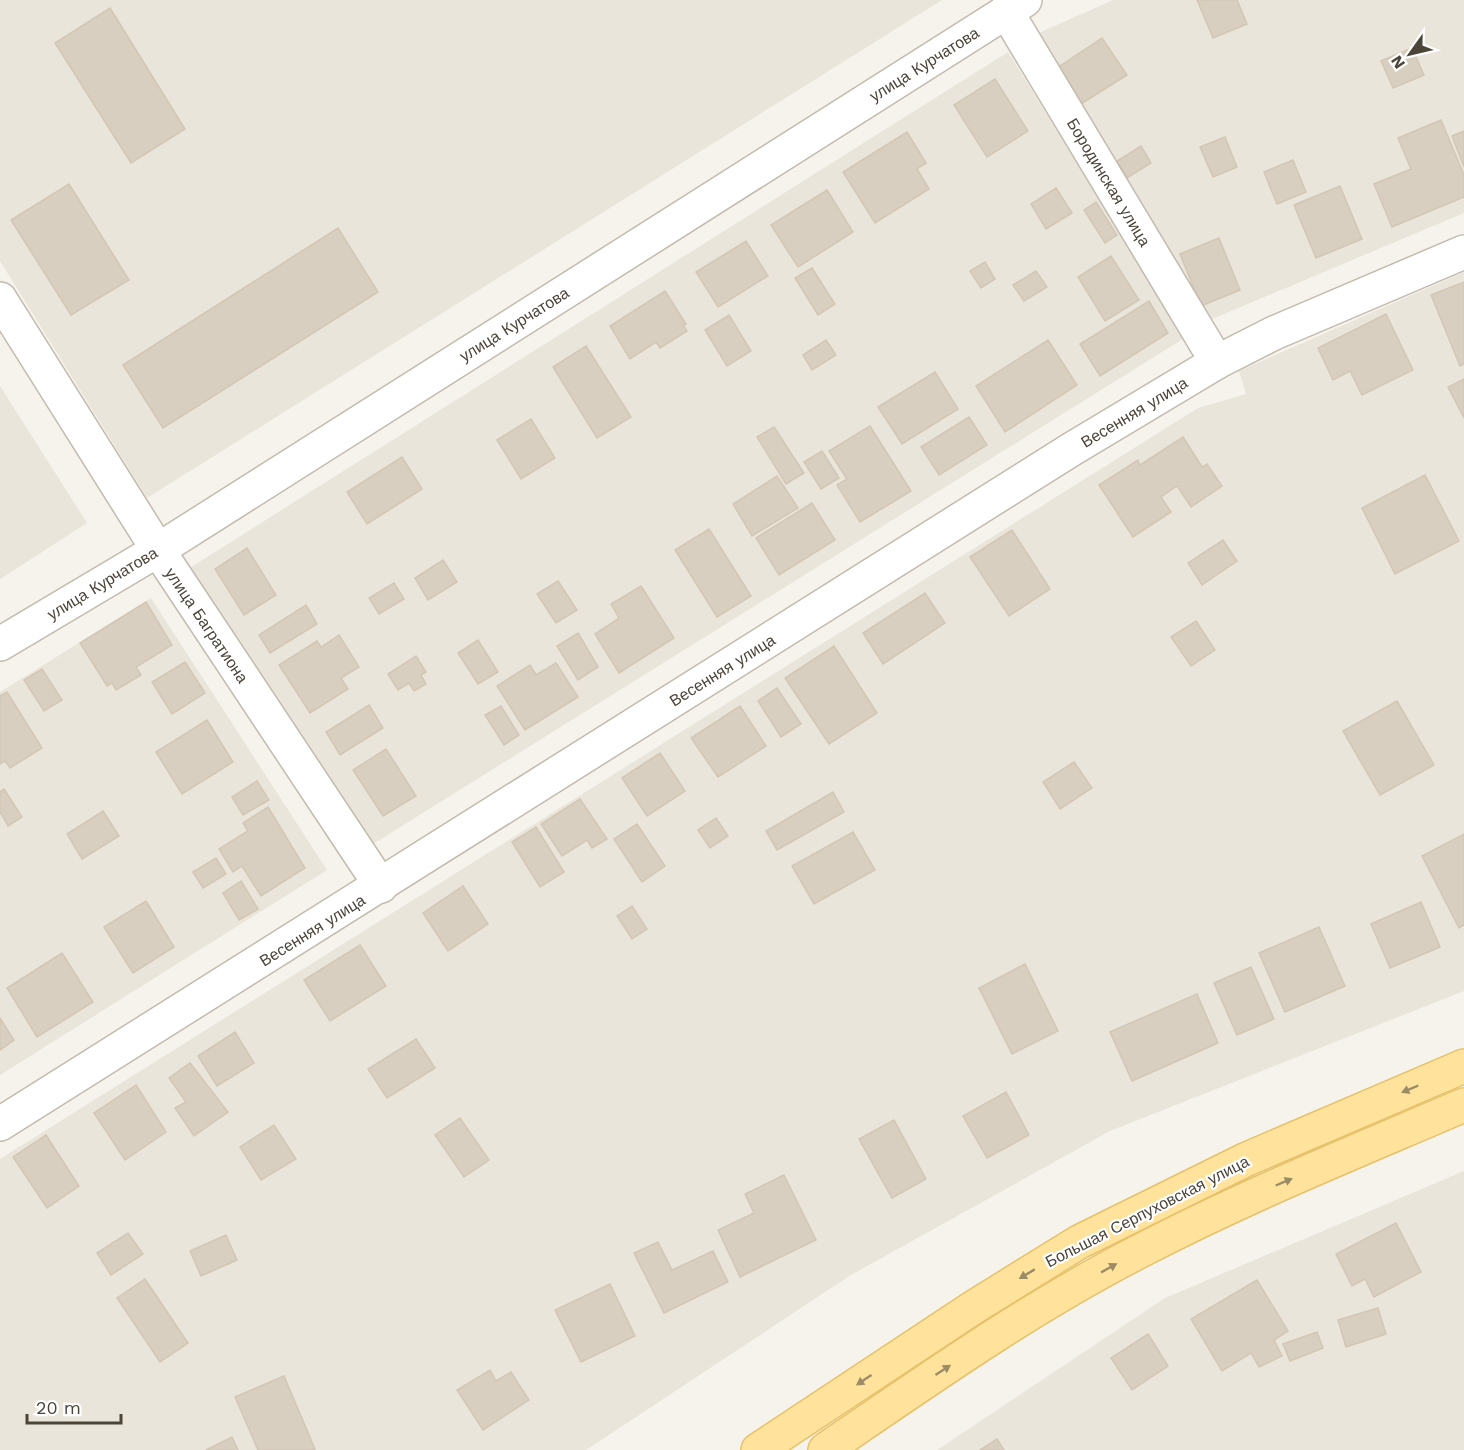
<svg xmlns="http://www.w3.org/2000/svg" width="1464" height="1450" font-family="'Work Sans',sans-serif">
  <style>
    .residential { fill: #eae5da }
    .building { fill: #d8cfc1; stroke: #d3c7b4; stroke-width: 1.5 }
    .lines { fill: none; stroke-linecap: round; stroke-linejoin: round }
    .minor-casing { stroke: #c2bbae; stroke-width: 36 }
    .tertiary-casing { stroke: #c2bbae; stroke-width: 36 }
    .primary-casing { stroke: #e6c16a; stroke-width: 36 }
    .minor { stroke: #fff; stroke-width: 33 }
    .tertiary { stroke: #fff; stroke-width: 33 }
    .primary { stroke: #ffe39c; stroke-width: 33 }
    .oneway { fill: #9c8c66 }
    .labels { text-anchor: middle; stroke-width: 4.5; stroke-linejoin: round; paint-order: stroke }
    .street-label { font-size: 16px; fill: #4b4439; stroke: #fff }
  </style>
  <rect width="100%" height="100%" fill="#f6f3ec"/>
  <!-- residential -->
  <g class="residential">
    <polygon points="0,0 942,0 147,498 0,261"/>
    <polygon points="1113,0 1464,0 1464,213 1205,322 1034,35"/>
    <polygon points="1008,52 1186,337 373,844 188,569"/>
    <polygon points="1464,272 1464,991 1110,1131 851,1275 586,1450 0,1450 0,1159 1198,408 1246,394 1239,371"/>
    <polygon points="0,386 87,523 0,579"/>
    <polygon points="151,598 327,870 0,1075 0,692"/>
    <polygon points="1464,1171 1464,1450 937,1450 1165,1298"/>
  </g>
  <!-- building -->
  <g class="building">
    <polygon points="1197,0 1237,0 1247,24 1213,38"/>
    <polygon points="110,8 185,129 131,163 55,43"/>
    <polygon points="1102,38 1127,75 1081,104 1057,68"/>
    <polygon points="1412,48 1424,75 1393,88 1381,61"/>
    <polygon points="995,79 1028,131 987,157 954,105"/>
    <polygon points="1441,120 1464,175 1464,197 1392,227 1374,184 1411,169 1398,138"/>
    <polygon points="1464,131 1464,167 1452,136"/>
    <polygon points="907,132 926,163 917,169 929,189 875,223 843,172"/>
    <polygon points="1225,137 1237,167 1213,177 1200,147"/>
    <polygon points="1141,146 1151,163 1127,178 1117,161"/>
    <polygon points="1293,160 1306,192 1277,204 1264,172"/>
    <polygon points="69,184 129,280 71,315 11,220"/>
    <polygon points="1340,186 1362,239 1316,258 1294,205"/>
    <polygon points="1056,188 1072,213 1046,229 1031,204"/>
    <polygon points="827,190 853,232 798,267 771,225"/>
    <polygon points="1096,202 1117,235 1105,243 1084,210"/>
    <polygon points="338,228 378,292 163,428 123,365"/>
    <polygon points="1219,238 1240,290 1201,306 1180,254"/>
    <polygon points="746,241 768,276 718,307 696,272"/>
    <polygon points="1111,256 1139,300 1105,321 1078,277"/>
    <polygon points="985,262 995,279 981,288 970,271"/>
    <polygon points="812,268 835,304 818,315 795,278"/>
    <polygon points="1036,271 1047,287 1024,301 1013,285"/>
    <polygon points="1464,282 1464,364 1460,366 1431,295"/>
    <polygon points="665,291 686,324 683,325 687,331 660,348 656,342 630,359 610,326"/>
    <polygon points="1149,301 1168,333 1100,376 1080,344"/>
    <polygon points="1386,314 1413,370 1362,395 1350,371 1333,380 1318,348"/>
    <polygon points="729,315 751,351 727,366 705,330"/>
    <polygon points="826,340 836,355 812,370 803,355"/>
    <polygon points="1048,340 1077,385 1005,432 976,386"/>
    <polygon points="586,346 631,417 597,438 553,367"/>
    <polygon points="935,372 958,409 902,444 878,407"/>
    <polygon points="1464,379 1464,418 1448,387"/>
    <polygon points="969,417 987,445 939,475 921,447"/>
    <polygon points="531,419 555,458 521,479 497,440"/>
    <polygon points="870,426 911,491 860,522 837,485 847,479 829,451"/>
    <polygon points="774,427 804,473 786,484 757,437"/>
    <polygon points="1183,437 1202,467 1207,464 1222,486 1191,507 1177,486 1161,497 1171,512 1133,537 1099,485 1138,460 1140,465"/>
    <polygon points="822,451 839,478 821,489 804,462"/>
    <polygon points="402,457 422,489 367,524 347,492"/>
    <polygon points="1425,475 1459,541 1395,574 1362,508"/>
    <polygon points="777,476 798,508 752,536 733,504"/>
    <polygon points="812,503 835,540 779,575 756,538"/>
    <polygon points="709,529 751,596 717,617 675,550"/>
    <polygon points="1012,530 1050,589 1009,616 970,557"/>
    <polygon points="1223,540 1237,561 1202,585 1188,563"/>
    <polygon points="247,548 276,595 244,615 215,569"/>
    <polygon points="443,560 457,582 428,600 415,578"/>
    <polygon points="558,581 577,610 556,623 537,594"/>
    <polygon points="394,583 404,599 379,614 369,598"/>
    <polygon points="641,586 674,638 619,673 595,634 619,618 611,604"/>
    <polygon points="925,593 945,623 883,664 863,633"/>
    <polygon points="146,602 172,645 136,667 141,675 116,690 112,683 107,686 80,643"/>
    <polygon points="306,605 317,624 270,653 259,635"/>
    <polygon points="1196,621 1215,650 1191,666 1171,637"/>
    <polygon points="578,633 598,667 578,680 557,646"/>
    <polygon points="339,635 359,667 341,678 348,689 310,713 279,665 317,641 321,647"/>
    <polygon points="478,640 498,672 478,684 458,653"/>
    <polygon points="834,646 877,713 829,744 785,678"/>
    <polygon points="416,656 426,672 421,675 426,684 414,691 409,683 398,690 388,674"/>
    <polygon points="185,662 205,693 172,714 152,682"/>
    <polygon points="556,663 578,697 525,730 497,686 530,665 536,675"/>
    <polygon points="42,669 62,700 44,711 24,680"/>
    <polygon points="777,688 801,724 781,737 758,701"/>
    <polygon points="7,692 42,748 10,768 5,761 0,764 0,696"/>
    <polygon points="1397,701 1434,765 1380,795 1343,731"/>
    <polygon points="369,705 383,728 340,755 326,732"/>
    <polygon points="501,706 519,735 504,745 485,715"/>
    <polygon points="740,706 766,746 718,777 691,738"/>
    <polygon points="207,720 233,762 182,794 156,752"/>
    <polygon points="386,749 416,796 383,816 353,770"/>
    <polygon points="660,753 685,791 647,816 622,778"/>
    <polygon points="1074,762 1092,788 1060,809 1043,782"/>
    <polygon points="257,781 269,800 243,815 232,797"/>
    <polygon points="4,789 22,817 8,826 0,812 0,792"/>
    <polygon points="833,792 844,812 777,850 766,831"/>
    <polygon points="580,799 607,839 592,848 587,840 562,856 541,824"/>
    <polygon points="268,807 305,868 261,896 242,866 233,872 219,849 248,831 243,823"/>
    <polygon points="103,811 119,836 82,859 67,834"/>
    <polygon points="716,818 728,836 710,848 698,830"/>
    <polygon points="637,824 665,866 642,882 614,839"/>
    <polygon points="536,827 564,872 540,887 512,842"/>
    <polygon points="853,832 875,870 814,904 792,866"/>
    <polygon points="1464,834 1464,925 1459,928 1422,856"/>
    <polygon points="216,858 226,874 203,888 193,872"/>
    <polygon points="241,881 258,909 239,920 223,893"/>
    <polygon points="463,886 488,924 448,951 423,913"/>
    <polygon points="146,901 174,947 133,973 104,927"/>
    <polygon points="1421,902 1440,947 1390,968 1371,924"/>
    <polygon points="632,906 647,929 632,939 617,916"/>
    <polygon points="1319,927 1345,986 1285,1012 1259,953"/>
    <polygon points="360,945 386,986 330,1021 304,980"/>
    <polygon points="62,953 93,1002 37,1037 7,988"/>
    <polygon points="1025,964 1058,1031 1012,1054 979,988"/>
    <polygon points="1251,967 1274,1019 1237,1035 1214,983"/>
    <polygon points="1197,994 1218,1043 1132,1081 1110,1032"/>
    <polygon points="0,1018 14,1040 0,1050"/>
    <polygon points="235,1032 254,1063 217,1086 198,1056"/>
    <polygon points="416,1039 435,1068 387,1098 368,1069"/>
    <polygon points="190,1063 228,1112 194,1136 175,1108 186,1102 169,1078"/>
    <polygon points="136,1085 166,1132 125,1160 94,1113"/>
    <polygon points="1006,1092 1029,1135 987,1158 963,1116"/>
    <polygon points="460,1118 489,1160 464,1177 435,1135"/>
    <polygon points="894,1120 926,1179 892,1198 859,1139"/>
    <polygon points="274,1125 296,1159 261,1180 240,1147"/>
    <polygon points="46,1135 79,1186 47,1208 13,1157"/>
    <polygon points="784,1175 816,1240 740,1277 718,1230 754,1213 745,1194"/>
    <polygon points="1396,1223 1421,1272 1374,1297 1365,1279 1352,1286 1336,1254"/>
    <polygon points="128,1233 143,1254 111,1275 97,1253"/>
    <polygon points="226,1235 237,1260 201,1276 190,1251"/>
    <polygon points="658,1242 672,1270 713,1251 728,1282 664,1313 634,1253"/>
    <polygon points="145,1279 188,1343 160,1362 117,1298"/>
    <polygon points="1257,1280 1288,1331 1274,1340 1282,1356 1259,1367 1251,1353 1222,1371 1191,1319"/>
    <polygon points="610,1284 635,1336 581,1362 555,1310"/>
    <polygon points="1378,1308 1386,1334 1346,1347 1338,1320"/>
    <polygon points="1317,1332 1323,1348 1290,1361 1283,1344"/>
    <polygon points="1148,1334 1168,1366 1132,1390 1111,1358"/>
    <polygon points="490,1370 496,1381 511,1372 529,1400 483,1430 457,1390"/>
    <polygon points="284,1376 315,1449 312,1450 258,1450 235,1397"/>
    <polygon points="232,1437 238,1450 206,1450"/>
    <polygon points="997,1439 1004,1450 980,1450"/>
  </g>
  <g class="lines">
    <!-- minor casing -->
    <g class="minor-casing">
      <g id="minor">
        <polyline points="1006,11 1217,362"/>
        <polyline points="0,299 158,550 381,886"/>
        <polyline points="0,1124 1072,449 1217,362 1274,333 1464,252"/>
      </g>
    </g>
    <!-- tertiary casing -->
    <g class="tertiary-casing">
      <polyline id="tertiary" points="0,644 158,550 1025,0"/>
    </g>
    <!-- primary casing -->
    <g class="primary-casing">
      <g id="primary">
        <polyline points="758,1450 974,1307 1079,1242 1247,1159 1464,1066"/>
        <path d="M 825,1450 C 929,1379 1032,1306 1144,1249 C 1248,1195 1357,1151 1464,1105"/>
      </g>
    </g>
    <!-- minor -->
    <use href="#minor" class="minor"/>
    <!-- tertiary -->
    <use href="#tertiary" class="tertiary"/>
    <!-- primary -->
    <use href="#primary" class="primary"/>
  </g>
  <!-- one-way arrows -->
  <defs><path id="oneway-solid" d="M-6-.8H1V-3.2L6.5 0L1 3.2V.8H-6Z" transform="scale(1.5)"/></defs>
  <g class="oneway">
    <use href="#oneway-solid" transform="translate(1410 1089) rotate(157)"/>
    <use href="#oneway-solid" transform="translate(1284 1182) rotate(-23)"/>
    <use href="#oneway-solid" transform="translate(1109 1268) rotate(-29)"/>
    <use href="#oneway-solid" transform="translate(1027 1274) rotate(149)"/>
    <use href="#oneway-solid" transform="translate(943 1370) rotate(-33)"/>
    <use href="#oneway-solid" transform="translate(864 1380) rotate(146)"/>
  </g>
  <g class="labels">
    <!-- street labels -->
    <g class="street-label">
      <text transform="translate(924 64) rotate(-32)" y="6">улица Курчатова</text>
      <text transform="translate(1109 182) rotate(59)" y="6">Бородинская улица</text>
      <text transform="translate(514 324) rotate(-32)" y="6">улица Курчатова</text>
      <text transform="translate(1134 412) rotate(-31)" y="6">Весенняя улица</text>
      <text transform="translate(102 583) rotate(-31)" y="6">улица Курчатова</text>
      <text transform="translate(207 625) rotate(56)" y="6">улица Багратиона</text>
      <text transform="translate(722 670) rotate(-32)" y="6">Весенняя улица</text>
      <text transform="translate(312 930) rotate(-32)" y="6">Весенняя улица</text>
      <text transform="translate(1147 1211) rotate(-27)" y="6">Большая Серпуховская улица</text>
    </g>
  </g>
  <!-- north arrow -->
  <g transform="translate(1410 54) rotate(236)" stroke="#ffffff" stroke-width="4.5" paint-order="stroke">
  <path d="M0-4.5L10 22L0 15L-10 22Z" fill="#4b4439"/>
  <text y="-9" font-size="16" font-weight="bold" text-anchor="middle" fill="#4b4439">N</text>
  </g>
  <!-- scale -->
  <path d="M27 1414v9h94v-9" fill="none" stroke="#4b4439" stroke-width="3"/>
  <text x="36" y="1414" font-size="18" fill="#4b4439" stroke="#ffffff" stroke-width="4.5" paint-order="stroke">20 m</text>
</svg>
